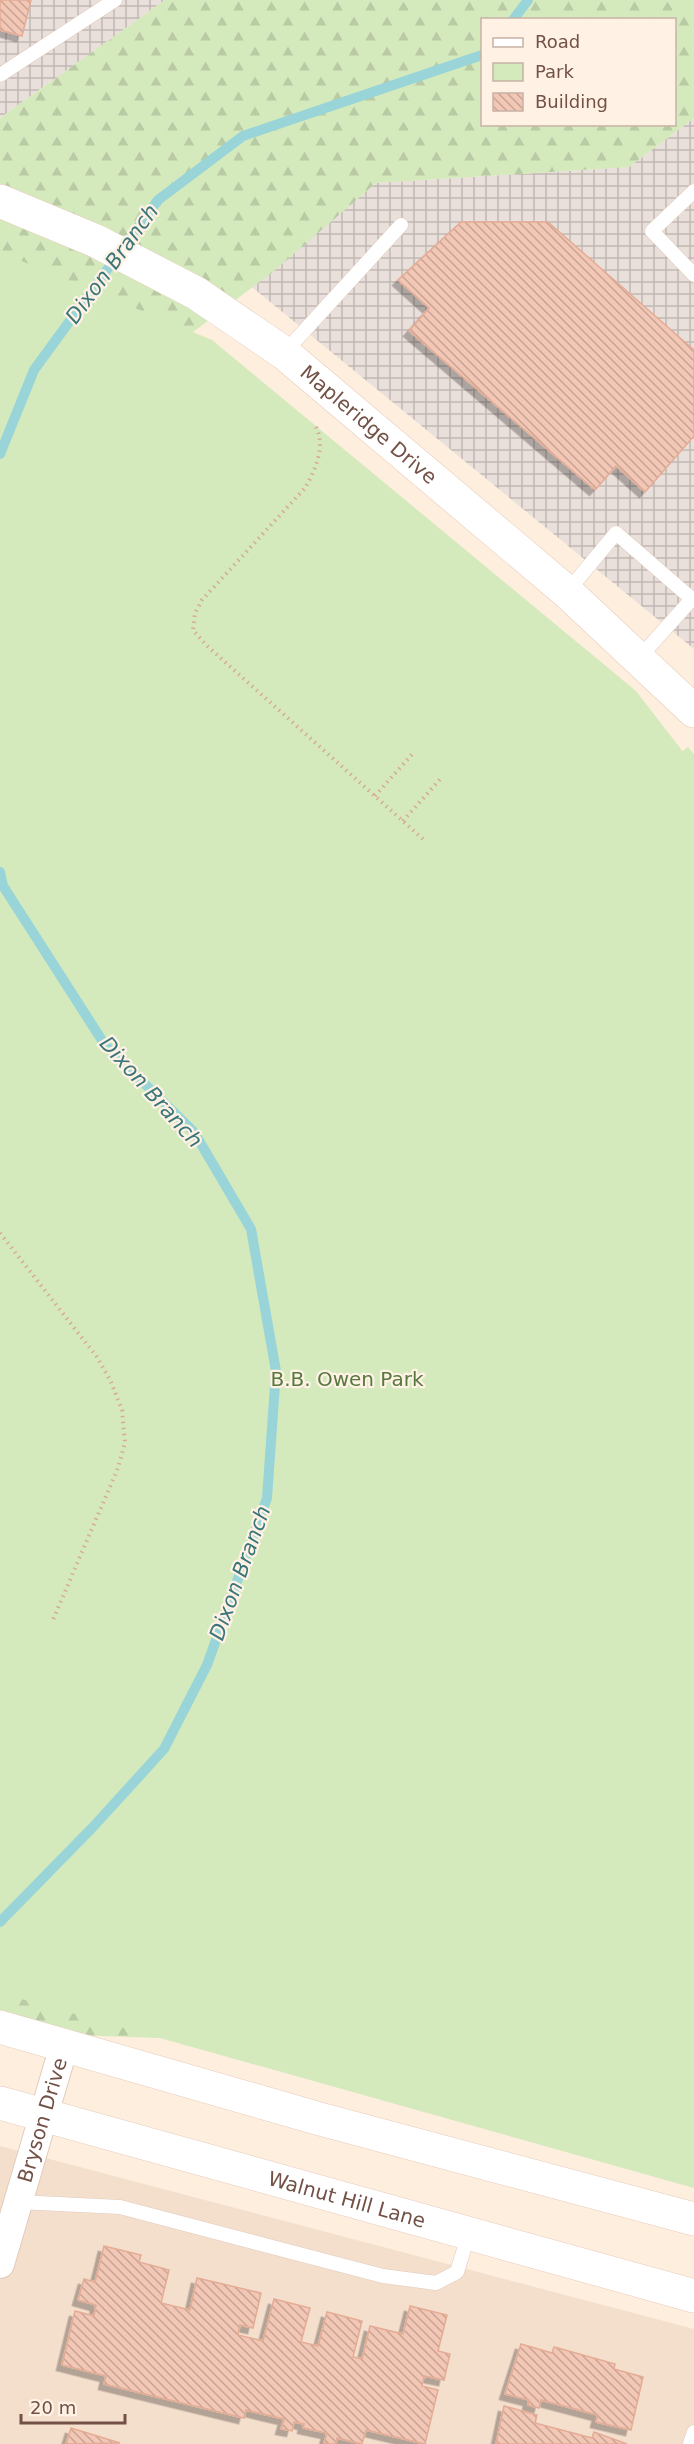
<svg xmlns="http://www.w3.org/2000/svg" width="694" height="2444" font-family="'DejaVu Sans',sans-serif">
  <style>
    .residential { fill: #f4decc }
    .industrial { fill: url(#industrial-grid) }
    .forest { fill: url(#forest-firs); fill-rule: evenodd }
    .green { fill: #d4eabd }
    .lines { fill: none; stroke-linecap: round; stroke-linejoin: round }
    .stream { stroke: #99d4d8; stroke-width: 10 }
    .building { fill: url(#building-back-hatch); stroke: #e5ac95; stroke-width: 1.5; filter: url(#shadow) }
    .lane-casing { stroke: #e2cbbd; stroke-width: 15 }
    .street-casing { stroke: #e2cbbd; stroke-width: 30 }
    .secondary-casing { stroke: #e8cbba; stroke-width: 34 }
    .path { stroke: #d7ab99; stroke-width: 4; stroke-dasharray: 1.5 4.5; stroke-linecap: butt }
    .lane { stroke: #fff; stroke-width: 14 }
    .street { stroke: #fff; stroke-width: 28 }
    .secondary { stroke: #fff; stroke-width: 33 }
    .labels { text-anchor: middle; stroke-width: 4.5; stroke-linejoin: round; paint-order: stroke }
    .street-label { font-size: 20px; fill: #735146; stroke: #fff2e5 }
    .park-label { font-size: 20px; fill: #55793e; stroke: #fff2e5 }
    .water-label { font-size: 21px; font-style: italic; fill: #3a7679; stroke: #fff2e5 }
  </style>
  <defs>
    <pattern id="industrial-grid" width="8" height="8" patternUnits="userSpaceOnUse" patternTransform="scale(1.5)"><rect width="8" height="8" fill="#eae0db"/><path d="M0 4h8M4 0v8" fill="none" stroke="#c2b8b3"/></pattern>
    <pattern id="forest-firs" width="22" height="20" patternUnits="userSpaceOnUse" patternTransform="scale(1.5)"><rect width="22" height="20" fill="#d4eabd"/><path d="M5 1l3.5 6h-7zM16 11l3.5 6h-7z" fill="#b9caa4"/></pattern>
    <pattern id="building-back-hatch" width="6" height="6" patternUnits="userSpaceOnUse" patternTransform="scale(1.5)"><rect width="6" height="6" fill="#f3c7b5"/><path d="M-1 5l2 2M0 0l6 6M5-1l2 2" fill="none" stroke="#c9a495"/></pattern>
    <filter id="shadow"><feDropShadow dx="-5.5" dy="5.5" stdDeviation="0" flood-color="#0004"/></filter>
  </defs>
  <rect width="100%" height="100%" fill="#fdeede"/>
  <!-- residential -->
  <polygon class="residential" points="0,2146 694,2329 694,2444 0,2444"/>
  <!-- industrial -->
  <g class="industrial">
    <polygon points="0,0 165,0 0,118"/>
    <polygon points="694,118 694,649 252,287 376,183 629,167"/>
  </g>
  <!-- forest -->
  <path class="forest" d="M 165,0 L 694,0 L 694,118 L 629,167 L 376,183 L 274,271 L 152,363 L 466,920 L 688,747 L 694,754 L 694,922 L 299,2043 L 46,2034 L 0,2019 L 0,118 ZM 482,20 L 674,20 L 674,124 L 482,124 Z"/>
  <!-- green -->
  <polygon class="green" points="0,252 212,340 636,691 694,766 694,2188 0,1993"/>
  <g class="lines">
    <!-- stream -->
    <g class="stream">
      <polyline points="513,20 528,0"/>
      <polyline points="0,454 34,370 158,200 243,136 482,55"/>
      <polyline points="0,872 3,886 105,1045 194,1132 251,1229 276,1371 267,1498 207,1665 164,1749 93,1827 0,1922"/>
    </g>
  </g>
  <!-- building -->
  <g class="building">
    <polygon points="0,0 31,0 22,36 0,30"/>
    <polygon points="461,222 548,222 694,350 694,436 645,492 616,466 595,490 409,331 429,308 398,280"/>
    <polygon points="104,2246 141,2255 139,2262 169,2270 161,2303 190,2310 197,2278 261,2293 253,2328 240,2325 238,2335 263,2341 274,2299 310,2308 301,2342 318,2346 327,2312 362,2321 353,2357 362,2359 370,2326 403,2334 410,2306 447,2315 438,2351 450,2354 444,2380 424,2376 422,2386 438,2390 425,2444 366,2430 362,2444 337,2438 336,2444 329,2444 324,2443 327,2433 303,2428 304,2424 294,2422 292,2431 281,2429 284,2419 246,2410 244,2418 104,2384 106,2376 62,2365 75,2311 94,2316 96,2305 78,2300 84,2279 95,2282"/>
    <polygon points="521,2344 552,2353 554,2347 615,2364 614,2369 643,2377 631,2430 596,2422 598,2415 541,2400 539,2408 528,2405 529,2400 505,2394"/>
    <polygon points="504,2406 537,2415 535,2423 592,2438 594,2432 627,2444 496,2444"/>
    <polygon points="71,2428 120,2443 66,2444"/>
  </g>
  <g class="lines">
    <!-- lane casing -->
    <g class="lane-casing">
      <g id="lane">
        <polyline points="0,75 115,0"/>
        <polyline points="694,191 652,231 694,275"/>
        <polyline points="284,353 401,225"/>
        <polyline points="567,592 616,533 692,599 639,658"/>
        <polyline points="18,2202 120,2207 383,2276 436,2283 457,2272 469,2233"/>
        <polyline points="690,2444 694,2432"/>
      </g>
    </g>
    <!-- street casing -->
    <g class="street-casing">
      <g id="street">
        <path id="s1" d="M 0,2264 L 64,2046"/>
      </g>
    </g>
    <!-- secondary casing -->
    <g class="secondary-casing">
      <g id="secondary">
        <path id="s2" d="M 0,201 L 96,241 L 196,293 L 284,353 L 567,592 L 694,711"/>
        <polyline points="0,2027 320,2119 694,2219"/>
        <path id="s3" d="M 0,2103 L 694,2296"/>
      </g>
    </g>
    <!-- path -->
    <g class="path">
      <path d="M 316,427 C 326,446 315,471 305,488 L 202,600 L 195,613 L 193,630 L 206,645 L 424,840"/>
      <polyline points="375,796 414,752"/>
      <polyline points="403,821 442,777"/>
      <polyline points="0,1233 97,1357 111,1382 122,1410 125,1443 118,1468 52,1622"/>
    </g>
    <!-- lane -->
    <use href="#lane" class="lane"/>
    <!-- street -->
    <use href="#street" class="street"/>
    <!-- secondary -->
    <use href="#secondary" class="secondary"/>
  </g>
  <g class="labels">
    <!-- street labels -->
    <g class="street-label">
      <text dy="7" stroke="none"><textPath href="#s2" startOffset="434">Mapleridge Drive</textPath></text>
      <text dy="7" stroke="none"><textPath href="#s1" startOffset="150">Bryson Drive</textPath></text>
      <text dy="7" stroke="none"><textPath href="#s3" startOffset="360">Walnut Hill Lane</textPath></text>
    </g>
    <!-- park labels -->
    <g class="park-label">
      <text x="347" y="1386">B.B. Owen Park</text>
    </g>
    <!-- water labels -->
    <g class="water-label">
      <text transform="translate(112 264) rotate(-54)" y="7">Dixon Branch</text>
      <text transform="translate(151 1092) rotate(48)" y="7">Dixon Branch</text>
      <text transform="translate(240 1573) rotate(-70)" y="7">Dixon Branch</text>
    </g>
  </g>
  <!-- legend -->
  <rect x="481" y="18" width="195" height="108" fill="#fff2e5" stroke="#c7b2a5" stroke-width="1.5"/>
  <rect x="493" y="38" width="30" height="9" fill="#ffffff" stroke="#c7b2a5" stroke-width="1.5"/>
  <text x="535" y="48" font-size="18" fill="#735146">Road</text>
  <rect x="493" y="63" width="30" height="18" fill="#d4eabd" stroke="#c7b2a5" stroke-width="1.5"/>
  <text x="535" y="78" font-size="18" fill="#735146">Park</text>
  <rect x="493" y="93" width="30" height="18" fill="url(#building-back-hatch)" stroke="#c7b2a5" stroke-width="1.5"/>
  <text x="535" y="108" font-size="18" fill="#735146">Building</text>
  <!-- scale -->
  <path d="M21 2414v9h104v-9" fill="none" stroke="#735146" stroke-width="3"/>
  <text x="30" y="2414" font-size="18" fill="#735146" stroke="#fff2e5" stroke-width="4.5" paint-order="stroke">20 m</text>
</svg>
